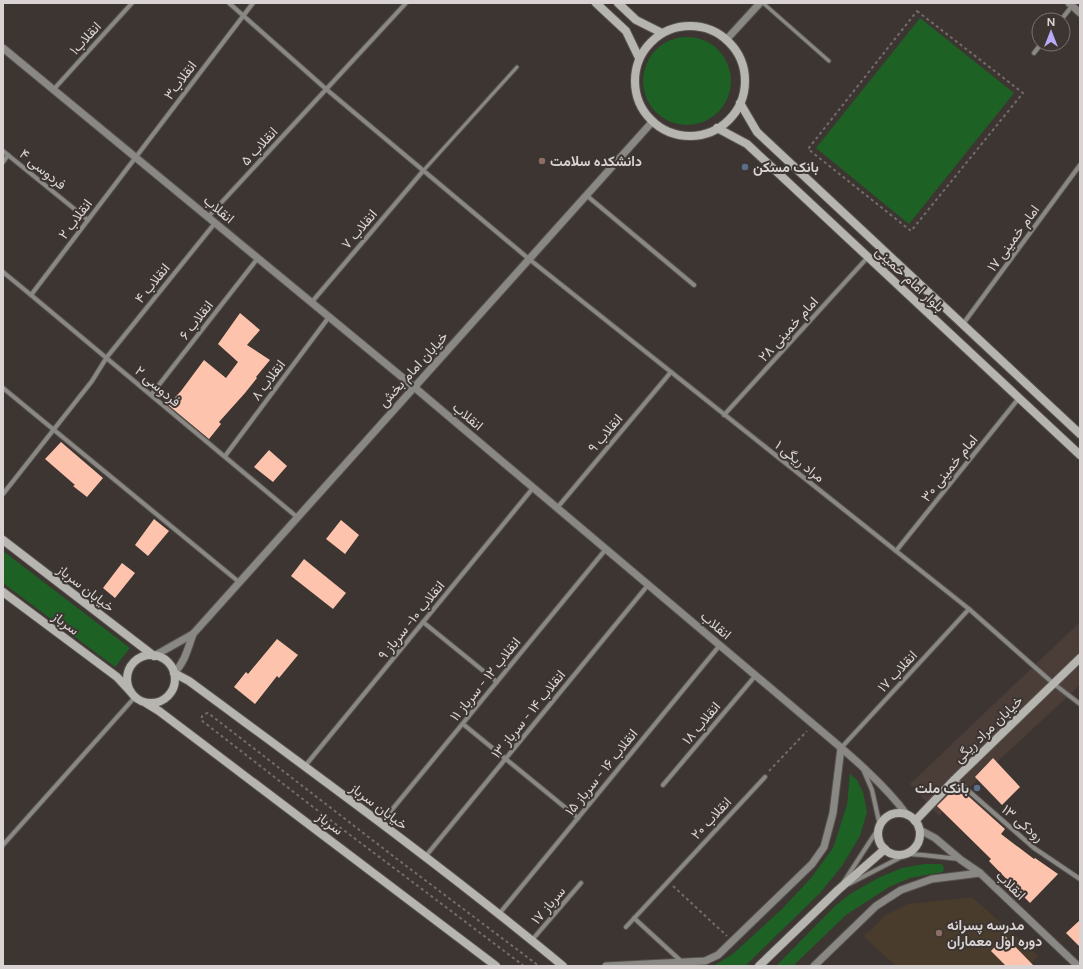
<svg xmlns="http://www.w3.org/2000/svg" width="1083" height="969" font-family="Figtree,Vazirmatn,sans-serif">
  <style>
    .built { fill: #4b3d38 }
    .education { fill: #493c2d }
    .green { fill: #1d6124 }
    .building { fill: #fec3ac }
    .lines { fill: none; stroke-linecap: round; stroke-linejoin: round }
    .service-casing { stroke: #58524f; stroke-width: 5 }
    .minor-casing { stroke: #58524f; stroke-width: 6 }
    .tertiary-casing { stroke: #58524f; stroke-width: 9 }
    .secondary-casing { stroke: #58524f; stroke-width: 10 }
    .path { stroke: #736c6a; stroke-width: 2; stroke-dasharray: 3 3; stroke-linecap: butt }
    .service { stroke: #898884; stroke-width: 3 }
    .minor { stroke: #898884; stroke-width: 4 }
    .tertiary { stroke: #898884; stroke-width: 7 }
    .secondary { stroke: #b7b5b0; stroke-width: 8 }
    .education-dot { fill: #8d6e63; stroke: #3c3532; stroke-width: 1.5 }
    .service-dot { fill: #5c6f8a; stroke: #3c3532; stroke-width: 1.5 }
    .labels { text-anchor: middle; stroke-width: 4; stroke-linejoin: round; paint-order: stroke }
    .street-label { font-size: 14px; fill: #d9d4d3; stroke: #3c3532 }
    .poi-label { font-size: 14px; font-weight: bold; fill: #d9d4d3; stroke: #3c3532; text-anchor: start }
  </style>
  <rect width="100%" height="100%" fill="#3c3532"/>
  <!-- built -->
  <polygon class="built" points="1080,622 1080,685 939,816 910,784"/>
  <!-- education -->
  <polygon class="education" points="972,897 1038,956 1028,966 896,966 863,936 870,931 884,916 908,904"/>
  <!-- green -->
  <g class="green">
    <polygon points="920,18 1014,93 909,224 816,148"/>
    <circle cx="687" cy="81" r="44"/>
    <polygon points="3,551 130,648 115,667 3,583"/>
    <polygon points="850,774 857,780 863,792 867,812 860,836 842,866 820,893 745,966 713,966 733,954 782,909 811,878 833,848 847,805"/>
    <polygon points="924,864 942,864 944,868 943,872 910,878 889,887 846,915 793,966 776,966 835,906 850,894 880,877 902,868"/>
  </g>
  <!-- building -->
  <g class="building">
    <polygon points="240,313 260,330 247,345 270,360 256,377 257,378 245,393 219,422 221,424 209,439 168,405 181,391 204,360 226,378 238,362 218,344"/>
    <polygon points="61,442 103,478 87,497 73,486 75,485 45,459"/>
    <polygon points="269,450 287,466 273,482 254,467"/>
    <polygon points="154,519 169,531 148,556 135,545"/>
    <polygon points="341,520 359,535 345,554 326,539"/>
    <polygon points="304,559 346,593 333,609 291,576"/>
    <polygon points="122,563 135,573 115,598 103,588"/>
    <polygon points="277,639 298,655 279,678 277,676 255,704 234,687 246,672 248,674"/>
    <polygon points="993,758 1020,787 1002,805 975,777"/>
    <polygon points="957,786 1005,829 1001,834 1034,859 1035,858 1058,874 1030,903 989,861 991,859 937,806"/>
    <polygon points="1080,920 1080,947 1066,933"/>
    <polygon points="1005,936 1034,966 1006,966 991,951"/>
  </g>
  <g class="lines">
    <!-- service casing -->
    <g class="service-casing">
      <g id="service">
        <polyline points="763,3 829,61"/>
        <polyline points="423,171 517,67"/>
      </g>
    </g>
    <!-- minor casing -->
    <g class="minor-casing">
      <g id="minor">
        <polyline points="229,3 326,89 529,259 969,609 1054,684 1080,704"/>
        <polyline points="1061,20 1072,6"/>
        <polyline points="1034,53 1041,44"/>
        <polyline points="54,89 132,3"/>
        <polyline points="3,151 88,220"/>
        <polyline points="3,162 8,155"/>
        <polyline points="586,195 694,285"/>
        <polyline points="208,217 406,3"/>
        <polyline points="3,272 31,295 297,517"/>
        <polyline points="31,295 253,3"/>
        <polyline points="311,303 423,171"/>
        <polyline points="963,324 1080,165"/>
        <polyline points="3,388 239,582"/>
        <polyline points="151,395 258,258"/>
        <polyline points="724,415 868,257"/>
        <polyline points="225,456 329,317"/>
        <polyline points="3,494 92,381 107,357 215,223"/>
        <polyline points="557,508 671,372"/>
        <polyline points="896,551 1019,398"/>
        <polyline points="423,622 497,682"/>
        <polyline points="463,724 578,818"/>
        <polyline points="841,748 969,609"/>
        <polyline points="305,766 533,488"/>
        <polyline points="955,779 1034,848 1080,879"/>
        <polyline points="663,785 756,675"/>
        <polyline points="381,823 606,549"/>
        <polyline points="3,845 135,697"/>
        <polyline points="425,857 648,585"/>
        <polyline points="843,883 880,826 872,790 863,769"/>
        <polyline points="849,884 907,854 923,855 959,859"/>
        <polyline points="499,914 720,645"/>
        <polyline points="634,918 682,962"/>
        <polyline points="626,927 765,777"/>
        <polyline points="532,940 581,883"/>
      </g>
    </g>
    <!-- tertiary casing -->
    <g class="tertiary-casing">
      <g id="tertiary">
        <polyline points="1069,3 1080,13"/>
        <polyline points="726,40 760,3"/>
        <path d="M 3,48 L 414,387 L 813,724 C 845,751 883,782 907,815"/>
        <polyline points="154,656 193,634 653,121"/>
        <path d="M 174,673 C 185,662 188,648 193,634"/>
        <polyline points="920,830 935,838 961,860 980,873 1078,966"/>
        <polyline points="606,966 705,961 718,955 812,864 824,847 833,813 841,748"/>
        <polyline points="814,966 876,906 901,890 932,879 980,873"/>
      </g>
    </g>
    <!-- secondary casing -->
    <g class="secondary-casing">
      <g id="secondary">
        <polyline points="596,3 626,31 639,58"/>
        <polyline points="618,3 636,20 662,33"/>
        <circle cx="690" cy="81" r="55"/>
        <polyline points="740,103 757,132 1080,434"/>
        <polyline points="717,128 747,144 1080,455"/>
        <polyline points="3,540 154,656"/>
        <polyline points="3,592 117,677 130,691"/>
        <circle cx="151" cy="679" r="24"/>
        <path d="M 174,673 L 189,681 C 315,774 442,866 563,966"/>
        <polyline points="146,703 159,711 496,966"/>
        <circle cx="899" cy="834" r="21"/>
        <polyline points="915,821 955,779 1080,658"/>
        <polyline points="759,966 838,890 885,849"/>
      </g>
    </g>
    <!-- path -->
    <g class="path">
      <polygon points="917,11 1023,93 911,231 808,149"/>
      <polyline points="769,771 807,731"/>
      <polyline points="673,886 727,936"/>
      <path d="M 524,966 L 313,807 L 201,720 C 202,715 203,714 208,713 L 397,859 L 539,966"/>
    </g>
    <!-- service -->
    <use href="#service" class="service"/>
    <!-- minor -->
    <use href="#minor" class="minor"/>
    <!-- tertiary -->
    <use href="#tertiary" class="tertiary"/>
    <!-- secondary -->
    <use href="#secondary" class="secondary"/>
  </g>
  <!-- markers -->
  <g class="education-dot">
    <circle cx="542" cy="161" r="4"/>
    <circle cx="939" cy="933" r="4"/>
  </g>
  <g class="service-dot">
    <circle cx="745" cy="167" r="4"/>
    <circle cx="977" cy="788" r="4"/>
  </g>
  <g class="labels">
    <!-- street labels -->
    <g class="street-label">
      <text transform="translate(85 38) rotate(-47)" y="5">انقلاب۱</text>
      <text transform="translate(180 80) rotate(-53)" y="5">انقلاب۳</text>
      <text transform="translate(259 146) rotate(-47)" y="5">انقلاب ۵</text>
      <text transform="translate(43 169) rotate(39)" y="5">فردوسی ۴</text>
      <text transform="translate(219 209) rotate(40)" y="5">انقلاب</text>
      <text transform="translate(75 219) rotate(-53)" y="5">انقلاب ۲</text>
      <text transform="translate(359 229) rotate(-50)" y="5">انقلاب ۷</text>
      <text transform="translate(1013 238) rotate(-54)" y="5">امام خمینی ۱۷</text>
      <text transform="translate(910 279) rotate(43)" y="5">بلوار امام خمینی</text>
      <text transform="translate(152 283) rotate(-51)" y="5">انقلاب ۴</text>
      <text transform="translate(196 320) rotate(-52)" y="5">انقلاب ۶</text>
      <text transform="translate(788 329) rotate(-48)" y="5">امام خمینی ۲۸</text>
      <text transform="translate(413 369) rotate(-48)" y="5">خیابان امام بخش</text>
      <text transform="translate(268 380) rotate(-53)" y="5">انقلاب ۸</text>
      <text transform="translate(158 386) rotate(40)" y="5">فردوسی ۲</text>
      <text transform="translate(468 416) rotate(40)" y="5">انقلاب</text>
      <text transform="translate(605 433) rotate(-50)" y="5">انقلاب ۹</text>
      <text transform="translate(800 461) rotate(38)" y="5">مراد ریگی ۱</text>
      <text transform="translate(949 468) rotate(-51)" y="5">امام خمینی ۳۰</text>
      <text transform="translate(86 588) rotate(38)" y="5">خیابان سرباز</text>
      <text transform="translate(411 620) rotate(-51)" y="5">انقلاب ۱۰- سرباز ۹</text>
      <text transform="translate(66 623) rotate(37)" y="5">سرباز</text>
      <text transform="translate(716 625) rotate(40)" y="5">انقلاب</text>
      <text transform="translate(897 671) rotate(-47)" y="5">انقلاب ۱۷</text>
      <text transform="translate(485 679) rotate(-51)" y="5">انقلاب ۱۲ - سرباز ۱۱</text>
      <text transform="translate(528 714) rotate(-51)" y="5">انقلاب ۱۴ - سرباز ۱۳</text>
      <text transform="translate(701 723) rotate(-50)" y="5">انقلاب ۱۸</text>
      <text transform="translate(988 729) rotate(-44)" y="5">خیابان مراد ریگی</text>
      <text transform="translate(601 772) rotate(-51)" y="5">انقلاب ۱۶ - سرباز ۱۵</text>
      <text transform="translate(379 806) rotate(37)" y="5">خیابان سرباز</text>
      <text transform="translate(711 818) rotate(-47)" y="5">انقلاب ۲۰</text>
      <text transform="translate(330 823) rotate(37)" y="5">سرباز</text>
      <text transform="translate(1023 823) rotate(40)" y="5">رودکی ۱۳</text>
      <text transform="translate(1011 885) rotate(44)" y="5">انقلاب</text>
      <text transform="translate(548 905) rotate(-50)" y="5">سرباز ۱۷</text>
    </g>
    <!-- poi labels -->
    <g class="poi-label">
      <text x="550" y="166">دانشکده سلامت</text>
      <text x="753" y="172">بانک مسکن</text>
      <text x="969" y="793" text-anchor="end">بانک ملت</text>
      <text x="947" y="930">مدرسه پسرانه<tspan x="947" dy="16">دوره اول معماران</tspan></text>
    </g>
  </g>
  <!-- border -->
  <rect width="1083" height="969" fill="none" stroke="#d9d4d3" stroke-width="8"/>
  <!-- north arrow -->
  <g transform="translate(1051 32)"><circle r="19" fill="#3c3532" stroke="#7b7572"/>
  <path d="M0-3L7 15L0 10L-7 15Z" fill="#b9abf7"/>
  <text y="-6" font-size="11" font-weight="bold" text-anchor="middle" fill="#d9d4d3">N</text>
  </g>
</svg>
